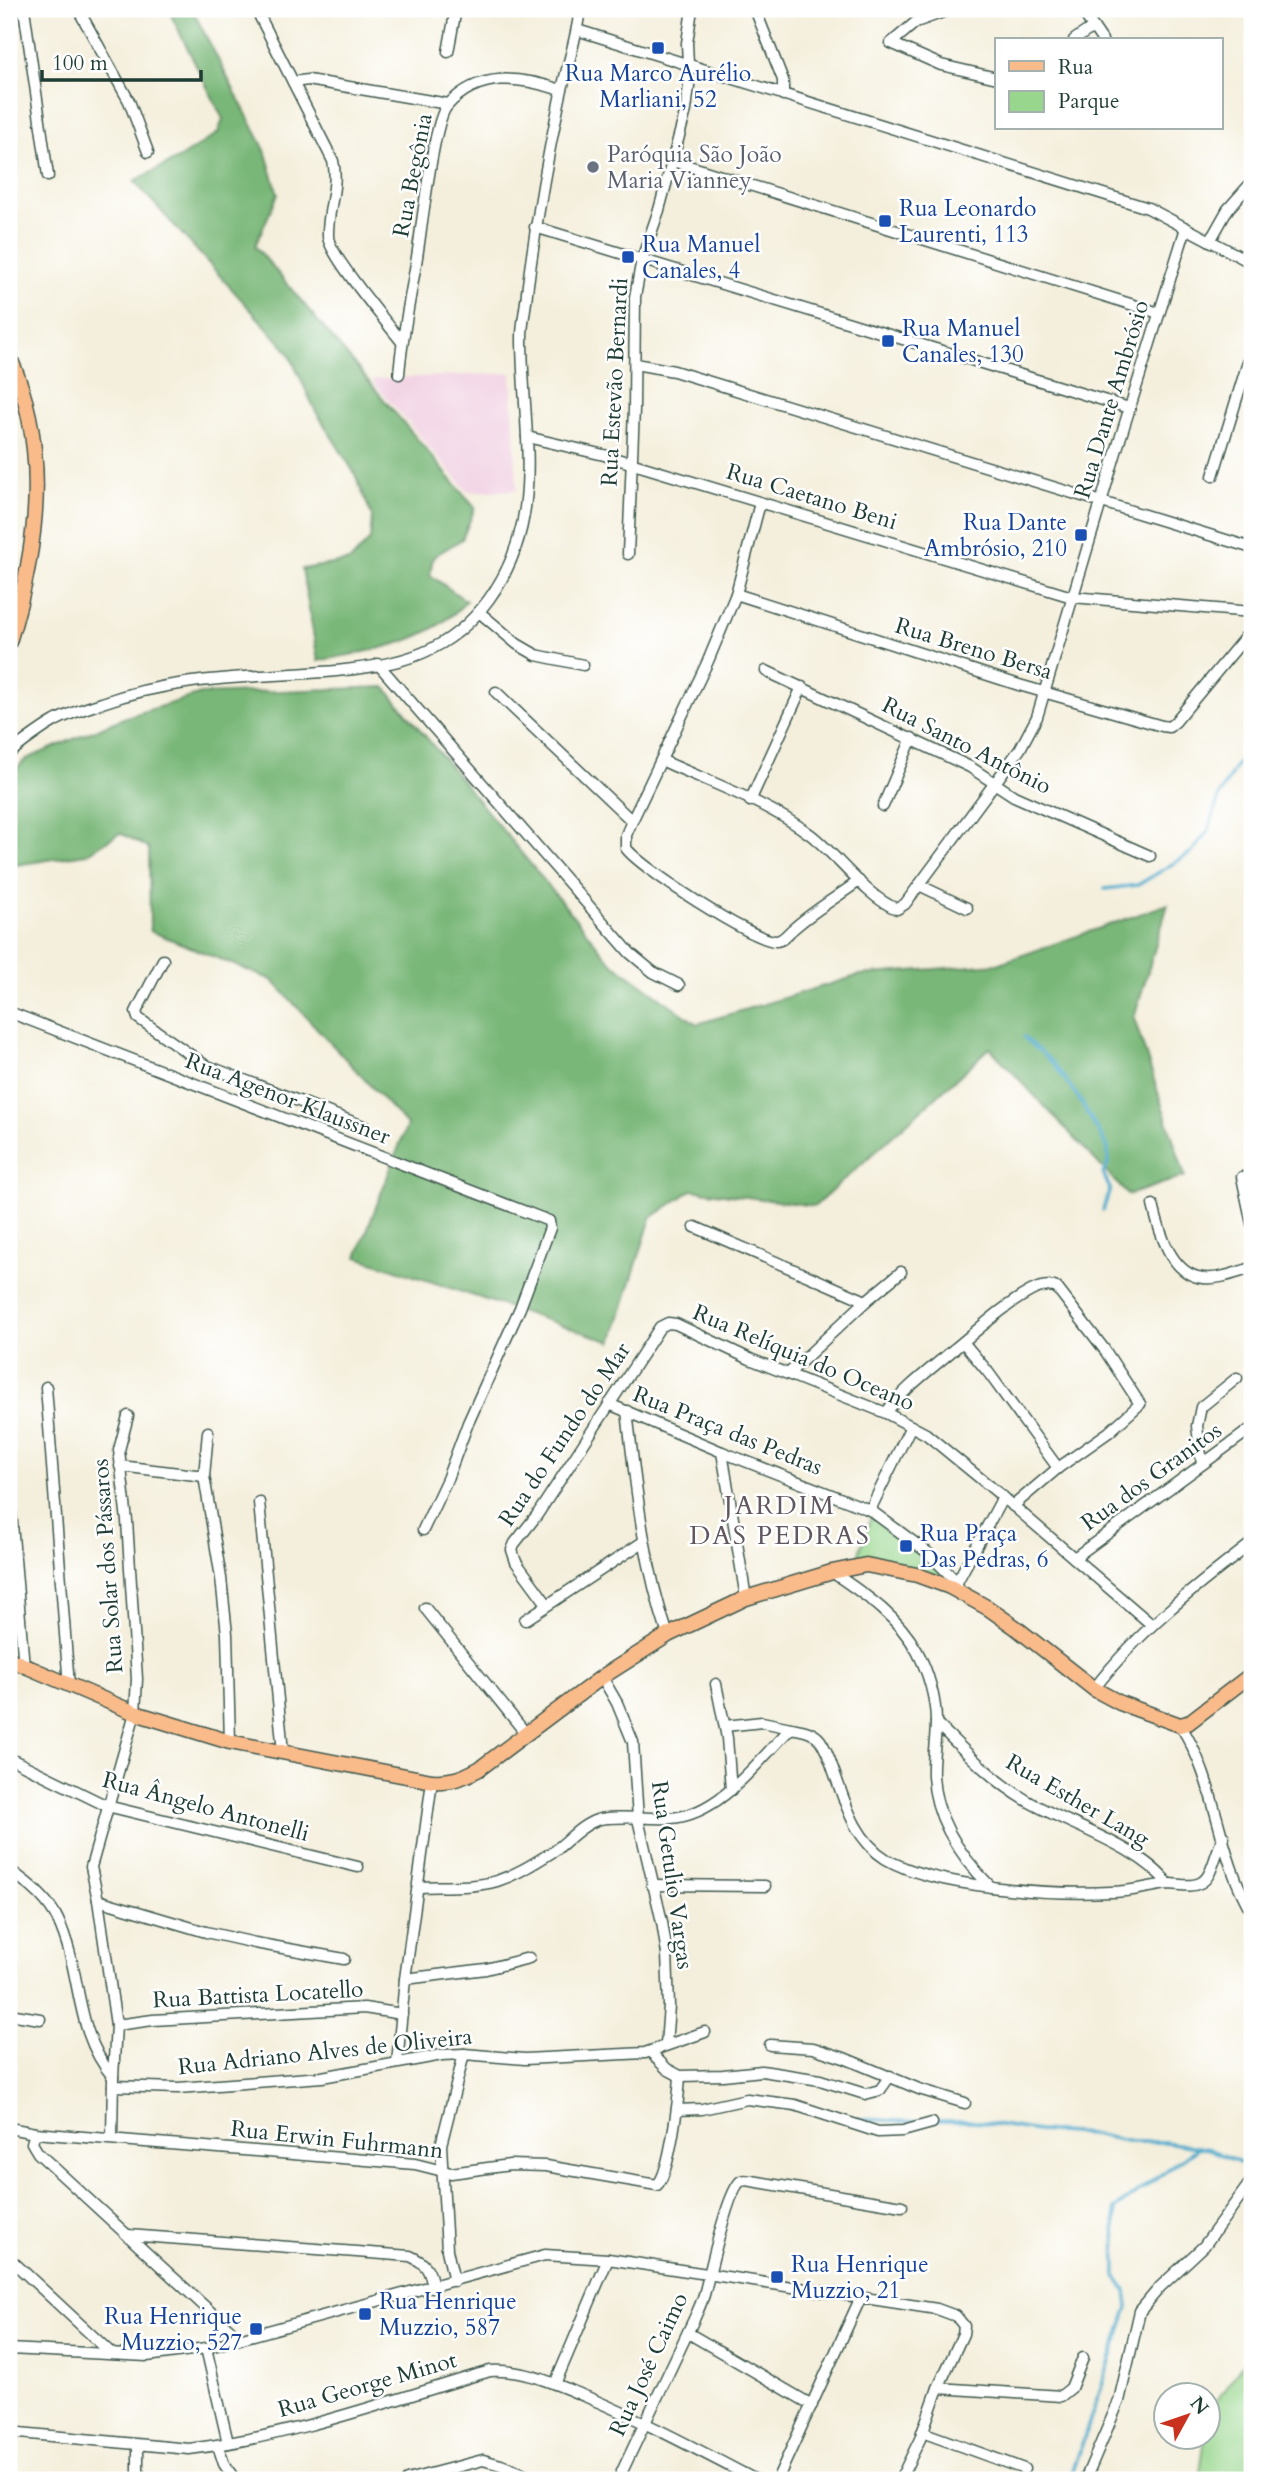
<svg xmlns="http://www.w3.org/2000/svg" width="1261" height="2489" font-family="Cardo,serif">
  <style>
    .built { fill: #f1d0e2 }
    .green { fill: #97d68c; stroke: #5b8a60; stroke-width: 2 }
    .forest { fill: #79b778; stroke: #4c7a56; stroke-width: 2 }
    .lines { fill: none; stroke-linecap: round; stroke-linejoin: round }
    .stream { stroke: #4fabcd; stroke-width: 3.5 }
    .minor-casing { stroke: #3f584d; stroke-width: 13 }
    .major-casing { stroke: #3f584d; stroke-width: 17 }
    .minor { stroke: #fff; stroke-width: 10 }
    .major { stroke: #fabb8b; stroke-width: 14 }
    .transit-dot { fill: #1a4fb4; stroke: #fff; stroke-width: 2.5 }
    .worship-dot { fill: #6b7280; stroke: #fff; stroke-width: 2.5 }
    .labels { text-anchor: middle; stroke-width: 5; stroke-linejoin: round; paint-order: stroke }
    .transit-label { font-size: 23px; fill: #164399; stroke: #fff; text-anchor: start }
    .worship-label { font-size: 23px; fill: #5b616d; stroke: #fff; text-anchor: start }
    .street-label { font-size: 23px; fill: #1f3d34; stroke: #fff }
    .quarter-label { font-size: 26px; letter-spacing: 2px; fill: #60575f; stroke: #fff }
  </style>
  <rect width="100%" height="100%" fill="#fff"/>
  <filter id="ink" filterUnits="userSpaceOnUse"><feTurbulence type="fractalNoise" baseFrequency=".0143" numOctaves="2"/><feDisplacementMap in="SourceGraphic" scale="14" xChannelSelector="R" yChannelSelector="G"/><feConvolveMatrix kernelMatrix="1 2 1 2 8 2 1 2 1" color-interpolation-filters="sRGB"/></filter>
  <filter id="wash" filterUnits="userSpaceOnUse"><feTurbulence type="fractalNoise" baseFrequency=".00686" numOctaves="4" result="noise"/><feDisplacementMap in="SourceGraphic" scale="28" xChannelSelector="R" yChannelSelector="G"/><feGaussianBlur stdDeviation="1.57" result="paint"/><feColorMatrix in="noise" values="0 0 0 0 0 0 0 0 0 0 0 0 0 0 0 0 0 1.4 0 .05"/><feComposite in="paint" operator="in"/></filter>
  <g filter="url(#wash)">
    <rect width="100%" height="100%" fill="#f4efdc"/>
    <!-- built -->
    <polygon class="built" points="511,373 517,490 468,492 374,383 373,379"/>
    <!-- green -->
    <g class="green">
      <polygon points="872,1513 902,1533 954,1583 870,1561 857,1559"/>
      <polygon points="1252,2350 1252,2480 1199,2480 1205,2437 1208,2436 1209,2412"/>
    </g>
    <!-- forest -->
    <g class="forest">
      <path d="M 168,9 L 192,9 L 265,150 L 278,194 L 255,246 L 475,508 L 462,539 L 433,557 L 430,575 L 466,601 C 429,645 371,650 318,661 L 302,569 L 350,561 L 370,540 L 372,516 L 355,474 L 315,410 L 288,351 L 134,181 L 178,159 L 218,133 L 223,119 Z"/>
      <polygon points="385,687 611,962 697,1024 860,975 997,964 1168,904 1134,1018 1185,1176 1128,1195 990,1048 815,1206 692,1190 651,1218 612,1342 357,1257 407,1125 272,980 150,931 149,848 120,833 86,854 9,866 9,776 26,759 126,717 201,694"/>
    </g>
    <g class="lines">
      <!-- stream -->
      <g class="stream">
        <polyline points="1105,889 1138,885 1192,852 1208,831 1220,794 1238,763 1252,750"/>
        <polyline points="1024,1037 1053,1063 1078,1097 1108,1148 1108,1164 1103,1173 1110,1189 1103,1210"/>
        <polyline points="854,2119 920,2122"/>
        <polyline points="934,2121 974,2121 1038,2131 1092,2134 1131,2142 1165,2142 1210,2149 1252,2169"/>
        <polyline points="1070,2480 1128,2307 1126,2291 1116,2276 1115,2209 1197,2148"/>
      </g>
    </g>
  </g>
  <g filter="url(#ink)">
    <g class="lines">
      <!-- minor casing -->
      <g class="minor-casing">
        <g id="minor">
          <polyline points="24,9 48,176"/>
          <polyline points="78,9 129,101 148,152"/>
          <path d="M 256,9 L 333,161 C 339,186 327,210 328,236 C 328,254 388,324 402,342"/>
          <polyline points="755,9 783,80 783,95"/>
          <polyline points="952,9 916,22 891,43 941,65 997,78"/>
          <polyline points="1081,9 1102,40"/>
          <polyline points="1245,9 1252,20"/>
          <polyline points="577,30 1148,208 1252,263"/>
          <polyline points="1074,40 1093,27"/>
          <polyline points="448,52 456,9"/>
          <polyline points="293,82 308,80 448,104"/>
          <polyline points="673,161 1159,313"/>
          <polyline points="535,227 1129,408"/>
          <polyline points="1210,241 1228,209 1252,182"/>
          <polyline points="635,364 674,371 1252,548"/>
          <path d="M 399,374 C 402,337 410,300 416,263 C 421,236 433,121 447,106 C 479,70 521,77 561,90"/>
          <polyline points="527,437 604,455 1072,597 1252,612"/>
          <polyline points="1213,476 1252,349"/>
          <polyline points="760,503 736,594 1019,685 1162,726 1169,727 1175,722 1252,629"/>
          <polyline points="628,554 634,409 635,297 642,259 659,210 686,110 689,86 687,43 692,9"/>
          <path d="M 736,594 L 708,661 L 632,821 L 626,835 L 626,848 C 639,867 753,941 776,941 C 783,941 788,933 793,929 C 813,911 837,897 859,881"/>
          <polyline points="479,612 517,644 536,655 583,665"/>
          <polyline points="378,664 630,953 653,972 679,985"/>
          <polyline points="766,671 970,767 1014,796 1150,856"/>
          <polyline points="496,692 632,821"/>
          <path d="M 9,753 C 24,742 39,730 55,721 C 70,713 86,708 102,703 C 180,675 256,678 336,671 C 402,664 449,654 489,599 C 548,518 522,430 522,337 C 522,322 526,307 527,292 C 535,230 545,169 558,108 C 564,75 576,43 580,9"/>
          <path d="M 661,760 C 711,783 767,802 811,835 C 838,856 866,897 897,909 L 905,904 L 1020,749 L 1037,717 L 1116,452 L 1186,228"/>
          <polyline points="750,801 802,687"/>
          <polyline points="883,806 912,738"/>
          <polyline points="919,885 967,908"/>
          <polyline points="163,960 136,1012 138,1018 205,1065 366,1127"/>
          <polyline points="9,1012 549,1221 550,1228 520,1308 468,1423 447,1479 423,1530"/>
          <polyline points="1242,1177 1252,1224"/>
          <path d="M 1153,1205 C 1159,1231 1171,1275 1203,1278 C 1219,1280 1237,1272 1252,1268"/>
          <polyline points="695,1227 866,1301 788,1374"/>
          <polyline points="866,1301 901,1272"/>
          <polyline points="963,1342 988,1372 1058,1468"/>
          <polyline points="46,1387 69,1686"/>
          <polyline points="609,1404 722,1452 870,1510 927,1552 952,1577 962,1593"/>
          <path d="M 627,1411 C 636,1487 643,1562 668,1635"/>
          <path d="M 886,1413 C 904,1388 930,1370 953,1350 C 978,1330 1003,1306 1031,1291 C 1039,1287 1048,1284 1057,1288 L 1104,1349 L 1140,1404 L 1109,1432 L 1058,1468 L 1013,1506"/>
          <polyline points="208,1432 204,1476 221,1578 227,1634 230,1742"/>
          <polyline points="722,1452 746,1598"/>
          <polyline points="1202,1464 1197,1426 1201,1407 1237,1378"/>
          <polyline points="120,1466 204,1476"/>
          <polyline points="9,1487 24,1667"/>
          <polyline points="259,1502 283,1752"/>
          <polyline points="870,1510 911,1426"/>
          <polyline points="1074,1558 1252,1428"/>
          <path d="M 832,1572 C 864,1594 897,1615 917,1651 C 928,1671 936,1699 936,1722 C 936,1740 932,1758 933,1776 C 935,1819 962,1858 991,1887"/>
          <polyline points="957,1582 1003,1497"/>
          <polyline points="547,1604 516,1562 512,1550 515,1543 537,1515 660,1327 668,1323 676,1324 750,1359 886,1413 926,1434 1003,1497 1152,1625"/>
          <polyline points="425,1608 527,1735"/>
          <polyline points="525,1620 643,1542"/>
          <polyline points="602,1677 617,1703 633,1742 638,1819 662,1922 667,1954 669,2006 666,2045"/>
          <polyline points="716,1684 727,1738 731,1790"/>
          <path d="M 1094,1689 C 1138,1631 1195,1587 1252,1543"/>
          <path d="M 936,1723 C 965,1751 991,1779 1026,1800 C 1068,1825 1140,1846 1168,1884"/>
          <path d="M 1180,1725 C 1218,1782 1217,1856 1252,1912"/>
          <polyline points="725,1726 762,1722 791,1728"/>
          <polyline points="9,1758 107,1806 358,1867"/>
          <path d="M 9,1870 C 27,1882 49,1900 58,1920 C 83,1973 73,2030 113,2077"/>
          <polyline points="652,1885 765,1886"/>
          <path d="M 418,1887 C 444,1886 473,1888 497,1881 C 518,1874 536,1862 554,1851 C 567,1842 581,1825 597,1820 C 609,1815 654,1819 671,1818 C 720,1815 758,1761 791,1728 C 801,1730 813,1731 820,1740 C 826,1748 830,1760 833,1769 C 845,1802 854,1839 886,1859 C 935,1888 1053,1895 1111,1892 C 1130,1892 1149,1886 1169,1884 C 1179,1884 1190,1888 1200,1883 C 1213,1878 1215,1851 1224,1837"/>
          <polyline points="98,1900 206,1932 255,1943 344,1959"/>
          <polyline points="405,1979 486,1969 529,1958"/>
          <polyline points="9,2014 40,2019"/>
          <polyline points="116,2025 153,2020 364,2008 402,2014"/>
          <polyline points="770,2045 813,2048 844,2058 919,2089 965,2103"/>
          <polyline points="654,2052 655,2057 667,2069 680,2076 723,2075 762,2071 820,2080 865,2094 880,2090 890,2076"/>
          <polyline points="397,2063 405,1979 432,1781"/>
          <polyline points="113,2086 178,2088 322,2077 442,2055 464,2054 525,2059 645,2053 705,2032"/>
          <polyline points="677,2110 702,2109 747,2099 795,2105 878,2132 903,2131 932,2123"/>
          <path d="M 9,2128 L 35,2133 L 415,2164 L 451,2173 L 510,2165 L 546,2166 L 657,2185 C 670,2174 679,2096 680,2076"/>
          <polyline points="35,2133 32,2143 38,2153 240,2339"/>
          <polyline points="112,2138 113,2077 116,2025 98,1900 91,1867 135,1713 137,1679 127,1521 119,1450 128,1416"/>
          <path d="M 128,2235 L 410,2256 C 426,2263 430,2270 433,2287"/>
          <polyline points="9,2258 112,2354"/>
          <polyline points="454,2281 447,2250 441,2145 464,2054"/>
          <polyline points="688,2333 812,2405"/>
          <polyline points="206,2348 228,2443"/>
          <polyline points="9,2349 147,2356 206,2348 545,2255 608,2259 937,2309 956,2316 964,2326 963,2334 938,2388 920,2439 900,2480"/>
          <polyline points="555,2384 608,2259"/>
          <polyline points="938,2388 1061,2396 1071,2388 1083,2358"/>
          <path d="M 9,2432 L 189,2449 C 290,2437 392,2400 490,2371 C 525,2369 555,2384 587,2397 C 646,2422 700,2451 756,2480"/>
          <polyline points="922,2432 1024,2469"/>
          <polyline points="218,2446 224,2464 235,2480"/>
          <polyline points="138,2480 138,2446"/>
          <polyline points="407,2480 483,2460 501,2465 540,2480"/>
          <path d="M 618,2480 L 695,2317 C 699,2308 703,2300 705,2291 C 710,2273 728,2189 741,2181 C 744,2179 749,2181 752,2181 L 902,2206"/>
          <polyline points="777,2480 861,2297"/>
          <polyline points="1085,2480 1119,2401 1140,2311 1160,2287 1204,2246 1252,2180"/>
        </g>
      </g>
      <!-- major casing -->
      <g class="major-casing">
        <g id="major">
          <path d="M 9,356 C 51,448 38,548 9,642"/>
          <path d="M 9,1659 L 135,1713 L 230,1742 L 432,1781 C 452,1782 462,1778 479,1769 L 602,1677 L 668,1635 L 746,1598 L 832,1572 L 866,1565 L 917,1575 L 950,1587 L 988,1608 L 1015,1627 L 1094,1689 L 1120,1703 L 1180,1725 L 1188,1723 L 1252,1674"/>
        </g>
      </g>
      <!-- minor -->
      <use href="#minor" class="minor"/>
      <!-- major -->
      <use href="#major" class="major"/>
    </g>
  </g>
  <!-- markers -->
  <g class="transit-dot">
    <rect x="651" y="41" width="14" height="14" rx="3.5"/>
    <rect x="878" y="214" width="14" height="14" rx="3.5"/>
    <rect x="621" y="250" width="14" height="14" rx="3.5"/>
    <rect x="881" y="334" width="14" height="14" rx="3.5"/>
    <rect x="1074" y="528" width="14" height="14" rx="3.5"/>
    <rect x="899" y="1539" width="14" height="14" rx="3.5"/>
    <rect x="770" y="2270" width="14" height="14" rx="3.5"/>
    <rect x="358" y="2307" width="14" height="14" rx="3.5"/>
    <rect x="249" y="2322" width="14" height="14" rx="3.5"/>
  </g>
  <circle class="worship-dot" cx="593" cy="167" r="7"/>
  <g class="labels">
    <!-- transit labels -->
    <g class="transit-label">
      <text x="658" y="81" text-anchor="middle">Rua Marco Aurélio<tspan x="658" dy="26">Marliani, 52</tspan></text>
      <text x="899" y="216">Rua Leonardo<tspan x="899" dy="26">Laurenti, 113</tspan></text>
      <text x="642" y="252">Rua Manuel<tspan x="642" dy="26">Canales, 4</tspan></text>
      <text x="902" y="336">Rua Manuel<tspan x="902" dy="26">Canales, 130</tspan></text>
      <text x="1067" y="530" text-anchor="end">Rua Dante<tspan x="1067" dy="26">Ambrósio, 210</tspan></text>
      <text x="920" y="1541">Rua Praça<tspan x="920" dy="26">Das Pedras, 6</tspan></text>
      <text x="791" y="2272">Rua Henrique<tspan x="791" dy="26">Muzzio, 21</tspan></text>
      <text x="379" y="2309">Rua Henrique<tspan x="379" dy="26">Muzzio, 587</tspan></text>
      <text x="242" y="2324" text-anchor="end">Rua Henrique<tspan x="242" dy="26">Muzzio, 527</tspan></text>
    </g>
    <!-- worship labels -->
    <g class="worship-label">
      <text x="607" y="162">Paróquia São João<tspan x="607" dy="26">Maria Vianney</tspan></text>
    </g>
    <!-- street labels -->
    <g class="street-label">
      <text transform="translate(412 175) rotate(-79)" y="8">Rua Begônia</text>
      <text transform="translate(614 382) rotate(-87)" y="8">Rua Estevão Bernardi</text>
      <text transform="translate(1111 399) rotate(-73)" y="8">Rua Dante Ambrósio</text>
      <text transform="translate(812 496) rotate(17)" y="8">Rua Caetano Beni</text>
      <text transform="translate(974 648) rotate(17)" y="8">Rua Breno Bersa</text>
      <text transform="translate(967 745) rotate(27)" y="8">Rua Santo Antônio</text>
      <text transform="translate(288 1098) rotate(21)" y="8">Rua Agenor Klaussner</text>
      <text transform="translate(804 1357) rotate(23)" y="8">Rua Relíquia do Oceano</text>
      <text transform="translate(728 1430) rotate(22)" y="8">Rua Praça das Pedras</text>
      <text transform="translate(564 1434) rotate(-56)" y="8">Rua do Fundo do Mar</text>
      <text transform="translate(1151 1476) rotate(-36)" y="8">Rua dos Granitos</text>
      <text transform="translate(107 1566) rotate(-94)" y="8">Rua Solar dos Pássaros</text>
      <text transform="translate(1078 1800) rotate(30)" y="8">Rua Esther Lang</text>
      <text transform="translate(206 1806) rotate(15)" y="8">Rua Ângelo Antonelli</text>
      <text transform="translate(673 1875) rotate(82)" y="8">Rua Getulio Vargas</text>
      <text transform="translate(258 1994) rotate(-3)" y="8">Rua Battista Locatello</text>
      <text transform="translate(325 2051) rotate(-6)" y="8">Rua Adriano Alves de Oliveira</text>
      <text transform="translate(337 2139) rotate(6)" y="8">Rua Erwin Fuhrmann</text>
      <text transform="translate(648 2364) rotate(-65)" y="8">Rua José Caimo</text>
      <text transform="translate(367 2384) rotate(-16)" y="8">Rua George Minot</text>
    </g>
    <!-- quarter labels -->
    <g class="quarter-label">
      <text x="780" y="1514">JARDIM<tspan x="780" dy="30">DAS PEDRAS</tspan></text>
    </g>
  </g>
  <!-- margin -->
  <rect width="1261" height="2489" fill="none" stroke="#fff" stroke-width="35"/>
  <!-- legend -->
  <rect x="995" y="38" width="228" height="91" fill="#ffffff" stroke="#a5b1ae" stroke-width="2"/>
  <rect x="1009" y="61" width="35" height="10" fill="#fabb8b" stroke="#a5b1ae" stroke-width="2"/>
  <text x="1058" y="74" font-size="21" fill="#1f3d34">Rua</text>
  <rect x="1009" y="91" width="35" height="21" fill="#97d68c" stroke="#a5b1ae" stroke-width="2"/>
  <text x="1058" y="108" font-size="21" fill="#1f3d34">Parque</text>
  <!-- north arrow -->
  <g transform="translate(1187 2416) rotate(50)"><circle r="33" fill="#ffffff" stroke="#a5b1ae" stroke-width="2"/>
  <path d="M0-5L12 26L0 18L-12 26Z" fill="#c8321e"/>
  <text y="-10" font-size="19" font-weight="bold" text-anchor="middle" fill="#1f3d34">N</text>
  </g>
  <!-- scale -->
  <path d="M42 70v10h159v-10" fill="none" stroke="#1f3d34" stroke-width="3.5"/>
  <text x="52" y="70" font-size="21" fill="#1f3d34" stroke="#ffffff" stroke-width="5" paint-order="stroke">100 m</text>
</svg>
